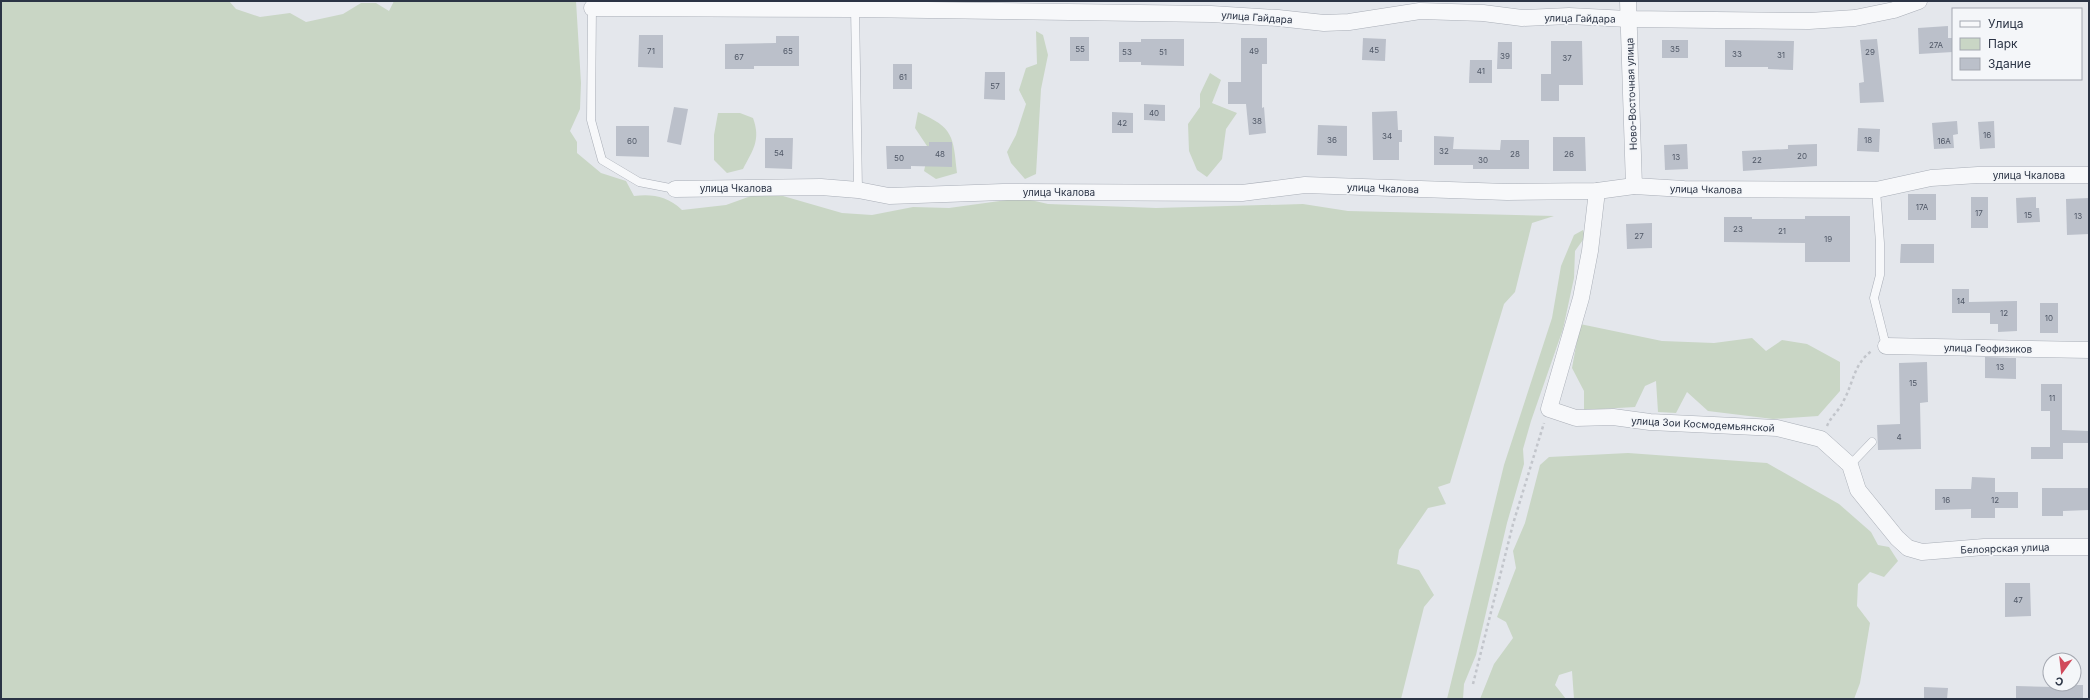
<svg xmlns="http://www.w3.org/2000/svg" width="2090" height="700" font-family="Inter,sans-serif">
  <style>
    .green { fill: #c9d6c5 }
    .building { fill: #bbc0ca }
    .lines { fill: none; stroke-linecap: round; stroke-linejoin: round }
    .service-casing { stroke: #a9aeb7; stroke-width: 9 }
    .minor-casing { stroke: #a9aeb7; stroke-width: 17 }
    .path { stroke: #c2c5cb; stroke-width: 2.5; stroke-dasharray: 3 3; stroke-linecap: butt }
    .service { stroke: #f7f8fa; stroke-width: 8 }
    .minor { stroke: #f7f8fa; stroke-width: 16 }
    .labels { text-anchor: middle; stroke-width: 3.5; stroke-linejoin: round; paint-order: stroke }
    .number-label { font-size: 8px; fill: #4f5766 }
    .street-label { font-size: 10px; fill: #2b3445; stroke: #f4f6f9 }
  </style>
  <rect width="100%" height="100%" fill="#e4e7ec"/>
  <!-- green -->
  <g class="green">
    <path d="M 1,1 L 229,1 L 236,9 L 260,17 L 290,13 L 306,22 L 343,14 L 361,3 L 376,3 L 389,11 L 394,1 L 576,1 L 581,83 L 580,109 L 570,131 L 577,142 L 577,153 L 601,173 L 626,181 L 634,196 C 653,194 667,196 682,210 L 726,205 L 751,196 L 783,196 L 842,213 L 872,215 L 913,207 L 949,208 L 1022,198 L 1048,204 L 1156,208 L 1303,204 L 1348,211 L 1554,216 L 1532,223 L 1515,292 L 1504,304 L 1450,483 L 1438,487 L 1446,504 L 1428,508 L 1399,550 L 1397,564 L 1419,570 L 1434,595 L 1424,607 L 1401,699 L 1,699 Z"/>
    <polygon points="1036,31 1043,35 1048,55 1041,89 1036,174 1025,179 1011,163 1007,152 1016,135 1026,104 1019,90 1026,68 1037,64"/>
    <polygon points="1210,73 1221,80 1212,103 1237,113 1226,129 1222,159 1207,177 1197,170 1189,151 1188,124 1200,107 1200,94"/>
    <path d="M 918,112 C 954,128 953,136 957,173 L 936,179 L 924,171 L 929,149 L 915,128 Z"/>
    <path d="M 718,113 L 740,113 L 753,118 C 761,140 753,150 743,169 L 727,173 L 714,160 L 714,135 Z"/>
    <polygon points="1583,230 1585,237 1575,251 1574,278 1563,329 1531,421 1523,449 1524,464 1507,523 1476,655 1464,684 1463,699 1447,699 1504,465 1552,318 1561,266 1574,235"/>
    <polygon points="1580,324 1662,341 1714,343 1752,338 1766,351 1782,340 1807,344 1840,362 1840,391 1818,416 1773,419 1708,411 1687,392 1676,413 1658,412 1656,381 1645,386 1635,407 1600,409 1584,424 1584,391 1572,368"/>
    <polygon points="1628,453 1767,463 1839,504 1871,532 1878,545 1889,547 1898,561 1884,577 1870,572 1858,584 1857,606 1870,623 1860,683 1854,699 1574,699 1572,671 1559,675 1555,685 1566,699 1480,699 1494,664 1513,638 1506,622 1497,617 1516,568 1513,551 1525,523 1540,465 1549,457"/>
  </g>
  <!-- building -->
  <g class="building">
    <polygon points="1948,26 1948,38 1953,38 1953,52 1919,54 1918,28"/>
    <polygon points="639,35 663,35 663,68 638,67"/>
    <polygon points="776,36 799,36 799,66 754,66 754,69 725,69 725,44 776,43"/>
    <rect x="1070" y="37" width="19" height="24"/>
    <polygon points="1241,38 1267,38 1267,64 1262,64 1262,108 1264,107 1266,133 1249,135 1246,104 1228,104 1228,82 1241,82"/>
    <polygon points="1363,38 1386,39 1385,61 1362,60"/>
    <polygon points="1141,39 1184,39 1184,66 1141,65 1141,62 1119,62 1119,42 1141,42"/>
    <polygon points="1877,39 1884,102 1860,103 1859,83 1864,82 1860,40"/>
    <rect x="1662" y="40" width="26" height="18"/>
    <polygon points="1725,40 1794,41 1793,70 1768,69 1768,67 1725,67"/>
    <polygon points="1551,41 1582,41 1583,85 1559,85 1559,101 1541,101 1541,74 1551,74"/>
    <polygon points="1498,42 1512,42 1512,69 1497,69"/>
    <polygon points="1470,60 1492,60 1492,83 1469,83"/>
    <rect x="893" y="64" width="19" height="25"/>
    <polygon points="985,72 1005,72 1005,100 984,99"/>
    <polygon points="1144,104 1165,105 1165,121 1144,120"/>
    <polygon points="674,107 688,109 681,145 667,142"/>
    <polygon points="1397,111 1398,130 1402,130 1402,142 1399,142 1399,160 1373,160 1372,112"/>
    <polygon points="1112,112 1133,113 1133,133 1112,133"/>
    <polygon points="1957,121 1958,134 1953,135 1954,148 1934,149 1932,123"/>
    <polygon points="1994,121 1995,148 1980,149 1978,122"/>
    <polygon points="1318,125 1347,126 1347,156 1317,155"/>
    <polygon points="616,126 649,126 649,157 616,156"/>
    <polygon points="1858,128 1880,129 1879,152 1857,151"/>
    <polygon points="1434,136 1454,137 1453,149 1500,150 1501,140 1529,140 1529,169 1473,169 1473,165 1434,165"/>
    <polygon points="1553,137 1585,137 1586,171 1553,171"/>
    <polygon points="765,138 793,138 792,169 765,168"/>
    <polygon points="929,142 952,142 952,167 911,166 911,169 887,169 886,146 929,146"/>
    <polygon points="1687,144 1688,169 1665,170 1664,145"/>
    <polygon points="1817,144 1817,166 1743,171 1742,151 1788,149 1788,145"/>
    <rect x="1908" y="194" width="28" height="26"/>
    <rect x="1971" y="197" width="17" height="31"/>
    <polygon points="2036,197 2036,208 2039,208 2040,222 2017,223 2016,198"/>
    <polygon points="2089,198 2089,234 2067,235 2066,199"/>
    <polygon points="1805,216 1850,216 1850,262 1805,262 1805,243 1724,242 1724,217 1752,217 1752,219 1805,219"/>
    <polygon points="1652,223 1652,248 1627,249 1626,224"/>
    <polygon points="1901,244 1934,244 1934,263 1900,263"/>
    <polygon points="1952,289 1969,289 1969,302 2017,301 2017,331 1998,332 1998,324 1990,324 1990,313 1952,313"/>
    <rect x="2040" y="303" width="18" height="30"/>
    <polygon points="1985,357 2016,358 2016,379 1985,378"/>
    <polygon points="1927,362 1928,402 1920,403 1921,449 1878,450 1877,425 1900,424 1899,363"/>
    <polygon points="2041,384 2062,384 2062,430 2089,431 2089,443 2063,443 2063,459 2031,459 2031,447 2050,447 2050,411 2041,411"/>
    <polygon points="1972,477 1995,478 1995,492 2018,492 2018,508 1995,508 1995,518 1971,518 1971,509 1935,510 1935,489 1971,489"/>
    <polygon points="2042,488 2089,488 2089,510 2063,511 2063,516 2042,516"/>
    <polygon points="2005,583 2030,583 2031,616 2005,617"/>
    <polygon points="2056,685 2083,685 2083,699 2016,699 2016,686 2056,687"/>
    <polygon points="1924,687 1948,688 1947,699 1924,699"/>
  </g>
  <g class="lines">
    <!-- service casing -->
    <g class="service-casing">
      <g id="service">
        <polyline points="592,6 591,120 602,160 639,182 675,189"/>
        <polyline points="855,7 858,190"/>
        <polyline points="1876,190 1880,243 1880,275 1874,298 1886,346"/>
        <polyline points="1850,465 1872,442"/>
      </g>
    </g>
    <!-- minor casing -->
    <g class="minor-casing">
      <g id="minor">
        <polyline points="1628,1 1634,186"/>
        <polyline points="592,8 855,9 1211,14 1278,18 1324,23 1349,22 1420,11 1483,13 1522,18 1569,16 1628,19 1809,21 1855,18 1894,10 1919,1"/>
        <polyline points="675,189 821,187 858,190 889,196 1003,192 1242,193 1305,185 1507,192 1597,191 1634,186 1684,189 1876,190 1931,178 1978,175 2089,175"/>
        <polyline points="1597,191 1590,251 1581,298 1549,409 1576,418 1613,417 1650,422 1777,428 1821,439 1850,465 1858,490 1897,538 1908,548 1922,552 1984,547 2089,547"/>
        <polyline points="1886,346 2089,350"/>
      </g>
    </g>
    <!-- path -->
    <g class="path">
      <path d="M 1827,426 C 1831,416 1840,410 1844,400 C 1854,381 1854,363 1873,350"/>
      <polyline points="1473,684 1513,524 1544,423"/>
    </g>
    <!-- service -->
    <use href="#service" class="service"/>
    <!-- minor -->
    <use href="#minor" class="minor"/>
  </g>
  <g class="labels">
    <!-- number labels -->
    <g class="number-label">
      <text x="1936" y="48">27А</text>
      <text x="1080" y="52">55</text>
      <text x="1675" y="52">35</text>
      <text x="1374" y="53">45</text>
      <text x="651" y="54">71</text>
      <text x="788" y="54">65</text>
      <text x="1254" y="54">49</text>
      <text x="1127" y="55">53</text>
      <text x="1163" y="55">51</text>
      <text x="1870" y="55">29</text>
      <text x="1737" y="57">33</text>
      <text x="1781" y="58">31</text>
      <text x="1505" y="59">39</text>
      <text x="739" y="60">67</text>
      <text x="1567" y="61">37</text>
      <text x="1481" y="74">41</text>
      <text x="903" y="80">61</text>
      <text x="995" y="89">57</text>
      <text x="1154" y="116">40</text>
      <text x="1257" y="124">38</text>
      <text x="1122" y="126">42</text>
      <text x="1987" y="138">16</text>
      <text x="1387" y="139">34</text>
      <text x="1332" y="143">36</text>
      <text x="1868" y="143">18</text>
      <text x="632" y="144">60</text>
      <text x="1944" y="144">16А</text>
      <text x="1444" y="154">32</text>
      <text x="779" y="156">54</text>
      <text x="940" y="157">48</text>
      <text x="1515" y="157">28</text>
      <text x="1569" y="157">26</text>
      <text x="1802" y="159">20</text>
      <text x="1676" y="160">13</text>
      <text x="899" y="161">50</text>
      <text x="1483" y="163">30</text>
      <text x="1757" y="163">22</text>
      <text x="1922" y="210">17А</text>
      <text x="1979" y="216">17</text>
      <text x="2028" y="218">15</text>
      <text x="2078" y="219">13</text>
      <text x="1738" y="232">23</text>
      <text x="1782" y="234">21</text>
      <text x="1639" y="239">27</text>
      <text x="1828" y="242">19</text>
      <text x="1961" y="304">14</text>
      <text x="2004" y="316">12</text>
      <text x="2049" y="321">10</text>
      <text x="2000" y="370">13</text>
      <text x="1913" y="386">15</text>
      <text x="2052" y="401">11</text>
      <text x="1899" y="440">4</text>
      <text x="1946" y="503">16</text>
      <text x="1995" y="503">12</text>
      <text x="2018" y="603">47</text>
    </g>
    <!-- street labels -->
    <g class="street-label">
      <text transform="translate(1257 17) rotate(4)" y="4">улица Гайдара</text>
      <text transform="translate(1580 18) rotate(1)" y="4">улица Гайдара</text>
      <text transform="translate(1631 94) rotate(-92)" y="4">Ново-Восточная улица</text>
      <text x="2029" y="179">улица Чкалова</text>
      <text x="736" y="192">улица Чкалова</text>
      <text transform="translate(1383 188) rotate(2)" y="4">улица Чкалова</text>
      <text transform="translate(1706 189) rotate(1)" y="4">улица Чкалова</text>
      <text x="1059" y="196">улица Чкалова</text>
      <text transform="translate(1988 348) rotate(1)" y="4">улица Геофизиков</text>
      <text transform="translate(1703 424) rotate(3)" y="4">улица Зои Космодемьянской</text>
      <text transform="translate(2005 548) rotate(-2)" y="4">Белоярская улица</text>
    </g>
  </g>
  <!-- border -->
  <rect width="2090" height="700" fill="none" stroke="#2b3445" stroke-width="4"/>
  <!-- legend -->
  <rect x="1952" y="8" width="130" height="72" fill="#f4f6f9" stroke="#a4a8b1"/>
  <rect x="1960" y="21" width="20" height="6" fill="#f7f8fa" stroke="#a4a8b1"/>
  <text x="1988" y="28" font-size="12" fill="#2b3445">Улица</text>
  <rect x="1960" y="38" width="20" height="12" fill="#c9d6c5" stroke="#a4a8b1"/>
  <text x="1988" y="48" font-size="12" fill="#2b3445">Парк</text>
  <rect x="1960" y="58" width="20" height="12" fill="#bbc0ca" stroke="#a4a8b1"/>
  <text x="1988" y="68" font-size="12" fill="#2b3445">Здание</text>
  <!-- north arrow -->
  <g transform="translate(2062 672) rotate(195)"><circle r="19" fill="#f4f6f9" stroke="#a4a8b1"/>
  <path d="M0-3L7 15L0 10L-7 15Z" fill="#d1495b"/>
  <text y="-6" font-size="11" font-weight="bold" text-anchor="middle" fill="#2b3445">С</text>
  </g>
</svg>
